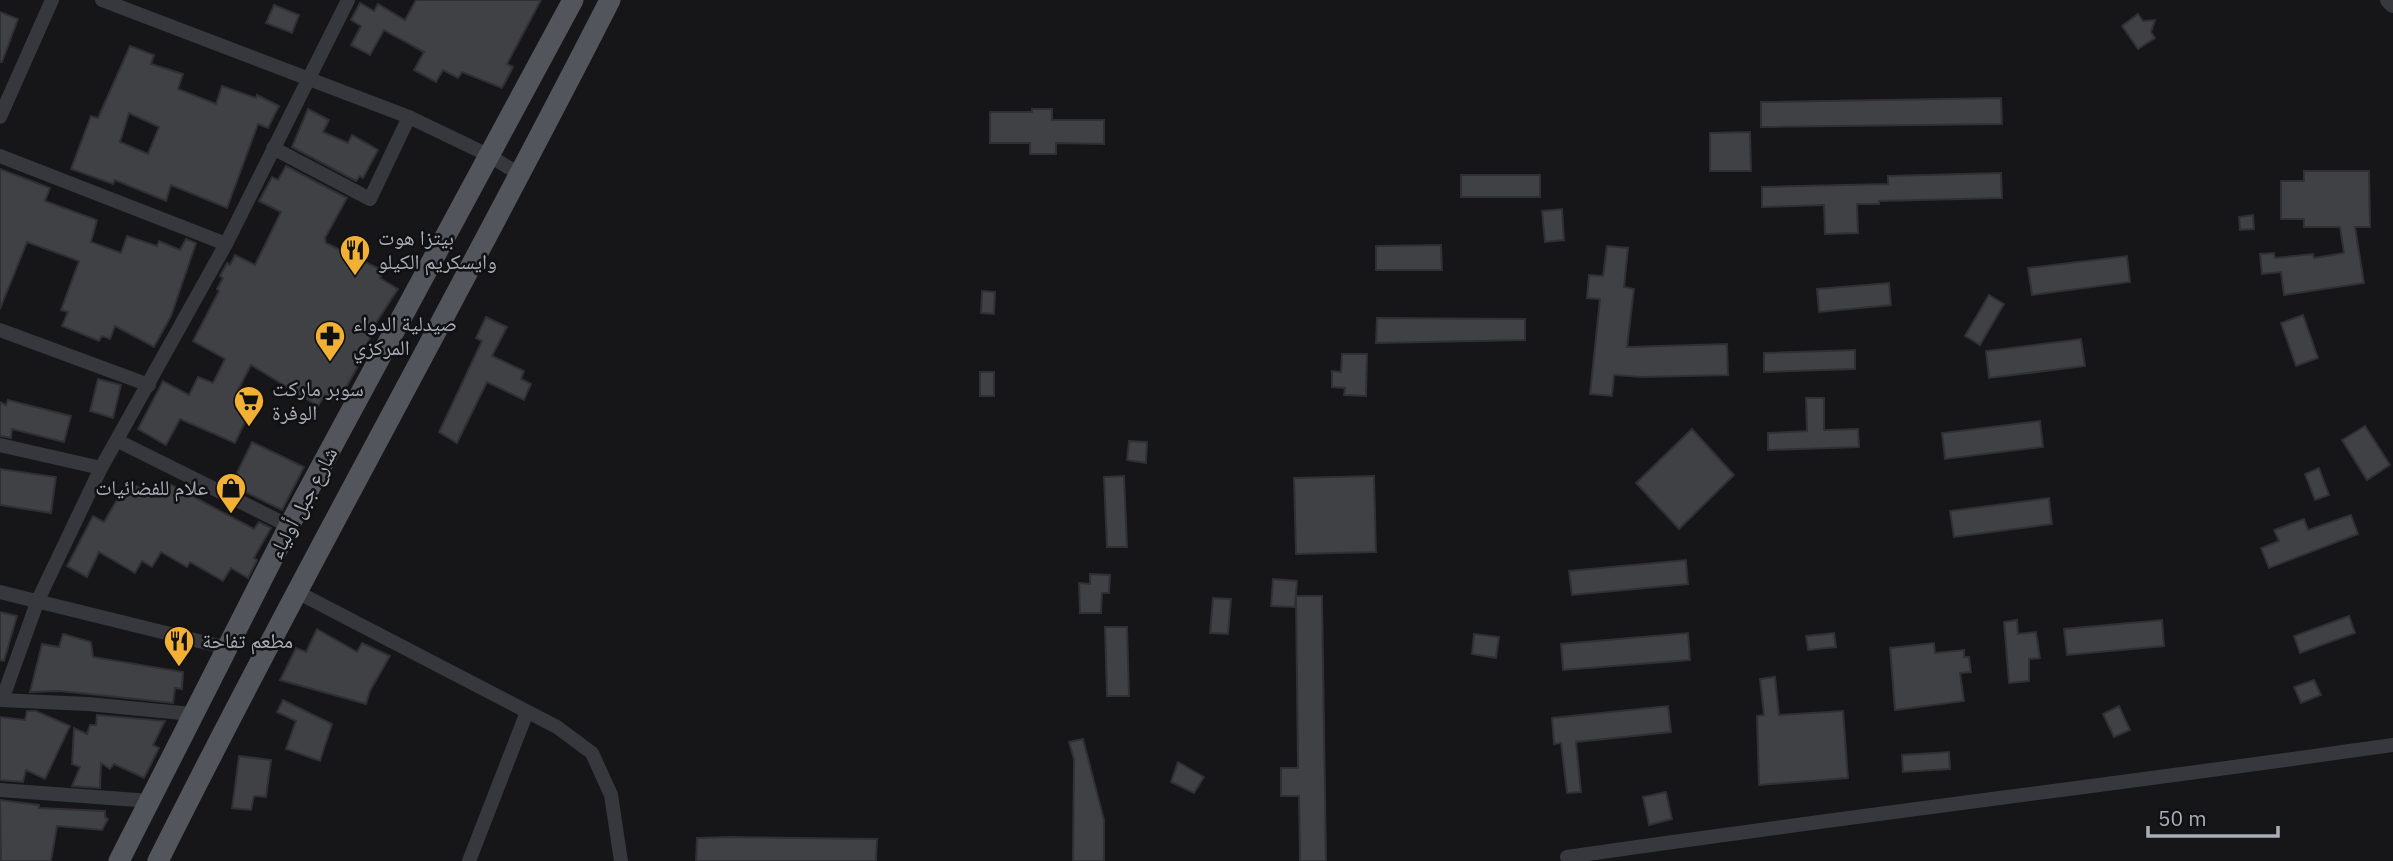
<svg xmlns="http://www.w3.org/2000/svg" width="2393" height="861" font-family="'IBM Plex Sans','Noto Naskh Arabic',sans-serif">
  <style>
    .building { fill: #404145; stroke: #303034; stroke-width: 2; fill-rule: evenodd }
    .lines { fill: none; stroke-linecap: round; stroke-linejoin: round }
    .minor { stroke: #37383d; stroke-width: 14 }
    .tertiary { stroke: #37383d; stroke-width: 18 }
    .primary { stroke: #53555c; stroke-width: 21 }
    .labels { text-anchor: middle; stroke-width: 5; stroke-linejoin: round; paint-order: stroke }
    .poi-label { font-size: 21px; fill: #a8adb8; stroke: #111113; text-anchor: start }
    .street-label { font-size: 21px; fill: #a8adb8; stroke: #111113 }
  </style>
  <rect width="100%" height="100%" fill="#161618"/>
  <!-- building -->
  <g class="building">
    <polygon points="416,0 541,0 507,64 513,67 502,88 462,72 458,78 443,70 436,82 414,70 424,52 384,30 370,55 351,45 361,26 351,20 360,3 374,11 378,4 405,20"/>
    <polygon points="274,5 299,15 292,33 266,23"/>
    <polygon points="0,12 18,19 2,62 0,62"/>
    <polygon points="2138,14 2143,21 2155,20 2151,32 2155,38 2138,49 2122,26"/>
    <path d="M 130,46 L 154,55 L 151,64 L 183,74 L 178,89 L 216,104 L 222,86 L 256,98 L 257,95 L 279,106 L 268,128 L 258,124 L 227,208 L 171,185 L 166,201 L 115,180 L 113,184 L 71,169 L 91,116 L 98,118 ZM 129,113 L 159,127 L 148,154 L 120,142 Z"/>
    <polygon points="2001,98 2002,124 1761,127 1761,102"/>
    <polygon points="308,109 329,120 323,132 348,143 352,135 378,150 363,178 360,176 356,181 292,147"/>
    <polygon points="1032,109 1052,109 1052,120 1104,120 1104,144 1056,143 1056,154 1030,154 1030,143 990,143 990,112 1032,112"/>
    <polygon points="1750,132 1751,171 1710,171 1710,133"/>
    <polygon points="286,166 347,198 325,238 326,243 384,271 380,278 398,289 370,332 373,333 355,365 358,366 338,402 325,395 318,406 251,365 236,394 249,401 243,412 249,414 235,443 180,419 166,445 138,429 163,381 189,395 198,377 213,383 225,359 193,341 219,291 217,289 223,278 220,276 227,263 230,265 235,255 255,265 281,212 259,201 272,177 278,180"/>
    <polygon points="0,169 50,188 45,201 97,220 91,242 121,253 127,236 157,246 159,241 180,250 186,239 196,243 171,316 154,347 115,326 110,339 102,336 99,341 62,326 68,312 61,310 79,261 27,242 0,309"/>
    <polygon points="2304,171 2369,171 2370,227 2355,227 2364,283 2284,295 2281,272 2262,274 2260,254 2274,253 2275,258 2313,254 2314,258 2344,253 2340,227 2304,227 2304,219 2281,219 2281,181 2304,181"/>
    <polygon points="2001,173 2002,198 1879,201 1879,204 1857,204 1858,233 1825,234 1824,205 1762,207 1762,187 1888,184 1888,176"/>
    <rect x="1461" y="175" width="79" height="22"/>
    <polygon points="1562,209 1564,240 1545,242 1542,211"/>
    <polygon points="2253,215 2254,229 2240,230 2239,217"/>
    <polygon points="1441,245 1442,270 1376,270 1376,246"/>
    <polygon points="1607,246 1628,248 1624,287 1634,289 1627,347 1727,344 1728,375 1643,377 1614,375 1612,396 1590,394 1600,299 1587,298 1589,275 1603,276"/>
    <polygon points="2127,256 2130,282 2032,295 2028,268"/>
    <polygon points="1889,283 1891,305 1819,312 1817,289"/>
    <polygon points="982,291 995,292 994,314 981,313"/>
    <polygon points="1989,295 2004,304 1980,345 1965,336"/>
    <polygon points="2303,315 2318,358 2296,366 2281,323"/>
    <polygon points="486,317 507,327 492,356 524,371 521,379 531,384 524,400 487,382 457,443 439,432 482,341 476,338"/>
    <polygon points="1377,318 1525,319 1525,340 1376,343"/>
    <polygon points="2081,339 2085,366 1989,378 1986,351"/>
    <polygon points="1855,350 1855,369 1764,372 1764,353"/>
    <polygon points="1342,354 1367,354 1366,396 1344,395 1345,388 1332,387 1332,371 1341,372"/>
    <rect x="980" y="372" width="14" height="24"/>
    <polygon points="98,379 121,385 113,418 90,411"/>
    <polygon points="1806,398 1824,398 1824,430 1858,429 1859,447 1768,450 1768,433 1807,431"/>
    <polygon points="8,400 71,416 64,442 12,429 11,438 0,436 0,402 6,405"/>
    <polygon points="2040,421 2043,447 1945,459 1942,433"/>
    <polygon points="2365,426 2390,465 2367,480 2342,440"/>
    <polygon points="1692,429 1734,475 1679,529 1636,483"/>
    <polygon points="1129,441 1147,442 1146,463 1127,460"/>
    <polygon points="252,442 304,467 282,510 231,485"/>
    <polygon points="2319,468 2329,495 2315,500 2305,474"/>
    <polygon points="0,469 56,477 51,513 0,505"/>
    <polygon points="1124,476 1127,547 1107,547 1104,477"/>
    <polygon points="1374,476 1376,552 1296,554 1294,478"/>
    <polygon points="128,481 155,497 166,482 254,529 259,522 271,528 254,558 257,560 248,578 231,568 223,581 190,562 187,567 161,552 152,567 142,561 135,573 99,552 87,577 67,566 93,516 104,522"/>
    <polygon points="2049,498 2052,524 1954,537 1950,511"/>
    <polygon points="2351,515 2358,534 2269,568 2261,548 2279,541 2274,530 2304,519 2308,530"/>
    <polygon points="1686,560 1688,584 1572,595 1569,571"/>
    <polygon points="1090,574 1110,575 1109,593 1102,593 1101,613 1080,613 1079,583 1090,584"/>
    <polygon points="1273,579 1297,581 1295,607 1271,606"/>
    <polygon points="1296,596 1322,596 1326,861 1300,861 1299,796 1281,796 1281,768 1298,768"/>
    <polygon points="1213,598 1231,599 1228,634 1210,633"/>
    <polygon points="0,612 17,616 4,661 0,660"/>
    <polygon points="2349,616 2355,633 2300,653 2294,636"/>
    <polygon points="2017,620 2018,634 2036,632 2040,658 2029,659 2029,681 2009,683 2004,622"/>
    <polygon points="2162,620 2164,646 2067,655 2064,629"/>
    <polygon points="1105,627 1127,627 1129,696 1107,696"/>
    <polygon points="317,629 357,652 362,643 390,656 370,691 366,704 280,680 296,648 306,652"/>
    <polygon points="1688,633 1690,660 1563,670 1561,644"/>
    <polygon points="1834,633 1836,647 1808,650 1806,636"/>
    <polygon points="63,634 91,642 93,657 183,672 182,689 175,688 173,703 60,691 30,692 42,644 59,647"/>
    <polygon points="1474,634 1499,637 1496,658 1472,654"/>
    <polygon points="1934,643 1935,653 1964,650 1964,657 1969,657 1971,672 1960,673 1964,701 1895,710 1890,648"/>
    <polygon points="1775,677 1779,715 1843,711 1848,778 1759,785 1757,716 1764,715 1760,679"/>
    <polygon points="2314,680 2321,695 2301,703 2294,687"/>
    <polygon points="283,700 332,724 320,761 286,749 296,721 277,712"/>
    <polygon points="1668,706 1671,732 1576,742 1581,792 1567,793 1561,743 1554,744 1552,718"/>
    <polygon points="2119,706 2130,730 2114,737 2103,714"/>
    <polygon points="27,711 36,711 70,726 45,779 26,770 23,782 0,780 0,717 25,720"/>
    <polygon points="97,715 165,721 153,745 159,748 144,778 114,764 110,769 101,763 100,788 72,786 80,767 72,764 74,728 87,734 90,725 96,725"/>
    <polygon points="1083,739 1104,820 1104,861 1073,861 1074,759 1069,742"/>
    <polygon points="1949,752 1950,769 1903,772 1902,755"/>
    <polygon points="239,756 271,760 266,797 254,796 251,810 232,808"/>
    <polygon points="1178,762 1204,777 1194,793 1171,782"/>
    <polygon points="1666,792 1672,819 1649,825 1643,797"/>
    <polygon points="0,800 39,805 39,808 105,811 105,817 108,819 102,830 57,826 51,861 1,861"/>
    <polygon points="730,837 877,839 876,861 696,861 697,838"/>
  </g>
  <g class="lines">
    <!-- minor -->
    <g class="minor">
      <polyline points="102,0 409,117 488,155 521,175"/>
      <polyline points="0,117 52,0"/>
      <polyline points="273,148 370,199 409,117"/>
      <polyline points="0,156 226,244"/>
      <polyline points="0,330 149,385"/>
      <polyline points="118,441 289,526"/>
      <polyline points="0,445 101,468"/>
      <polyline points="0,592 227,648"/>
      <polyline points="297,592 557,727 592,753 611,795 621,861"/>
      <polyline points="0,700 88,704 192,714"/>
      <polyline points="2,700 38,600 101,468 226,244 348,0"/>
      <polyline points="0,790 151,801"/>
      <path d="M 1567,857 C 1842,817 2118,784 2393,745"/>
      <polyline points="469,861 527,712"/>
    </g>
    <!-- tertiary -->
    <polyline class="tertiary" points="2389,0 2393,4"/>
    <!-- primary -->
    <g class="primary">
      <polyline points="119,861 289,526 573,0"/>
      <path d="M 158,861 C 303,571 463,289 610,0"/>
    </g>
  </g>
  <!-- icons -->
  <defs>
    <g id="restaurant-pin" transform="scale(1.575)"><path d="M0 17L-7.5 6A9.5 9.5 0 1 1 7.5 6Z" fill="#f2b134" stroke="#111113"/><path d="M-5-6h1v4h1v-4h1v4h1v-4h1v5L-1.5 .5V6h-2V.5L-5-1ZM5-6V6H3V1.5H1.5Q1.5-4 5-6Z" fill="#111"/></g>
    <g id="pharmacy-pin" transform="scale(1.575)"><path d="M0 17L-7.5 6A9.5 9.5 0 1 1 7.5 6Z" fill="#f2b134" stroke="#111113"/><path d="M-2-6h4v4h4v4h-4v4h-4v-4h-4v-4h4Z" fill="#111"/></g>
    <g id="supermarket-pin" transform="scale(1.575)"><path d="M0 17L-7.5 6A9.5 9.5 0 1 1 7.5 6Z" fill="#f2b134" stroke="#111113"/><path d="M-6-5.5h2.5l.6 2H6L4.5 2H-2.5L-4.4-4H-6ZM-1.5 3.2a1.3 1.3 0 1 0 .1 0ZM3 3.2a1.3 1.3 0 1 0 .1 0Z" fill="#111"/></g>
    <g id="shop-pin" transform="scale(1.575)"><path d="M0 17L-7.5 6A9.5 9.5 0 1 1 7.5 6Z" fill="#f2b134" stroke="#111113"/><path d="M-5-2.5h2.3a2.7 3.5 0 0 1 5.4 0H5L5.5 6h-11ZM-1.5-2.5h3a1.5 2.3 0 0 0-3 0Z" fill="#111"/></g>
  </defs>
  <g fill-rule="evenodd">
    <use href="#restaurant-pin" x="355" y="250"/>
    <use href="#pharmacy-pin" x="330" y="336"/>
    <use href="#supermarket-pin" x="249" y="401"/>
    <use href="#shop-pin" x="231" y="488"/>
    <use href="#restaurant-pin" x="179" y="641"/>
  </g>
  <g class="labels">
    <!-- poi labels -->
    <g class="poi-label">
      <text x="378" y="245">بيتزا هوت<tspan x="378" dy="24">وايسكريم الكيلو</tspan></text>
      <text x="353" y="331">صيدلية الدواء<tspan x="353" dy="24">المركزي</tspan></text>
      <text x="272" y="396">سوبر ماركت<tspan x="272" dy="24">الوفرة</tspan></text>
      <text x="208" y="495" text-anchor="end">علام للفضائيات</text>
      <text x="202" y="648">مطعم تفاحة</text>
    </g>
    <!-- street labels -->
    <g class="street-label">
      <text transform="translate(303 503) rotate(-62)" y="7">شارع جبل أولياء</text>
    </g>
  </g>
  <!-- scale -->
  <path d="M2148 826v10h130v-10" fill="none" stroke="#a8adb8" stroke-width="3.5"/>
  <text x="2158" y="826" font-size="21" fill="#a8adb8" stroke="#111113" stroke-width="5" paint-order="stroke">50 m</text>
</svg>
